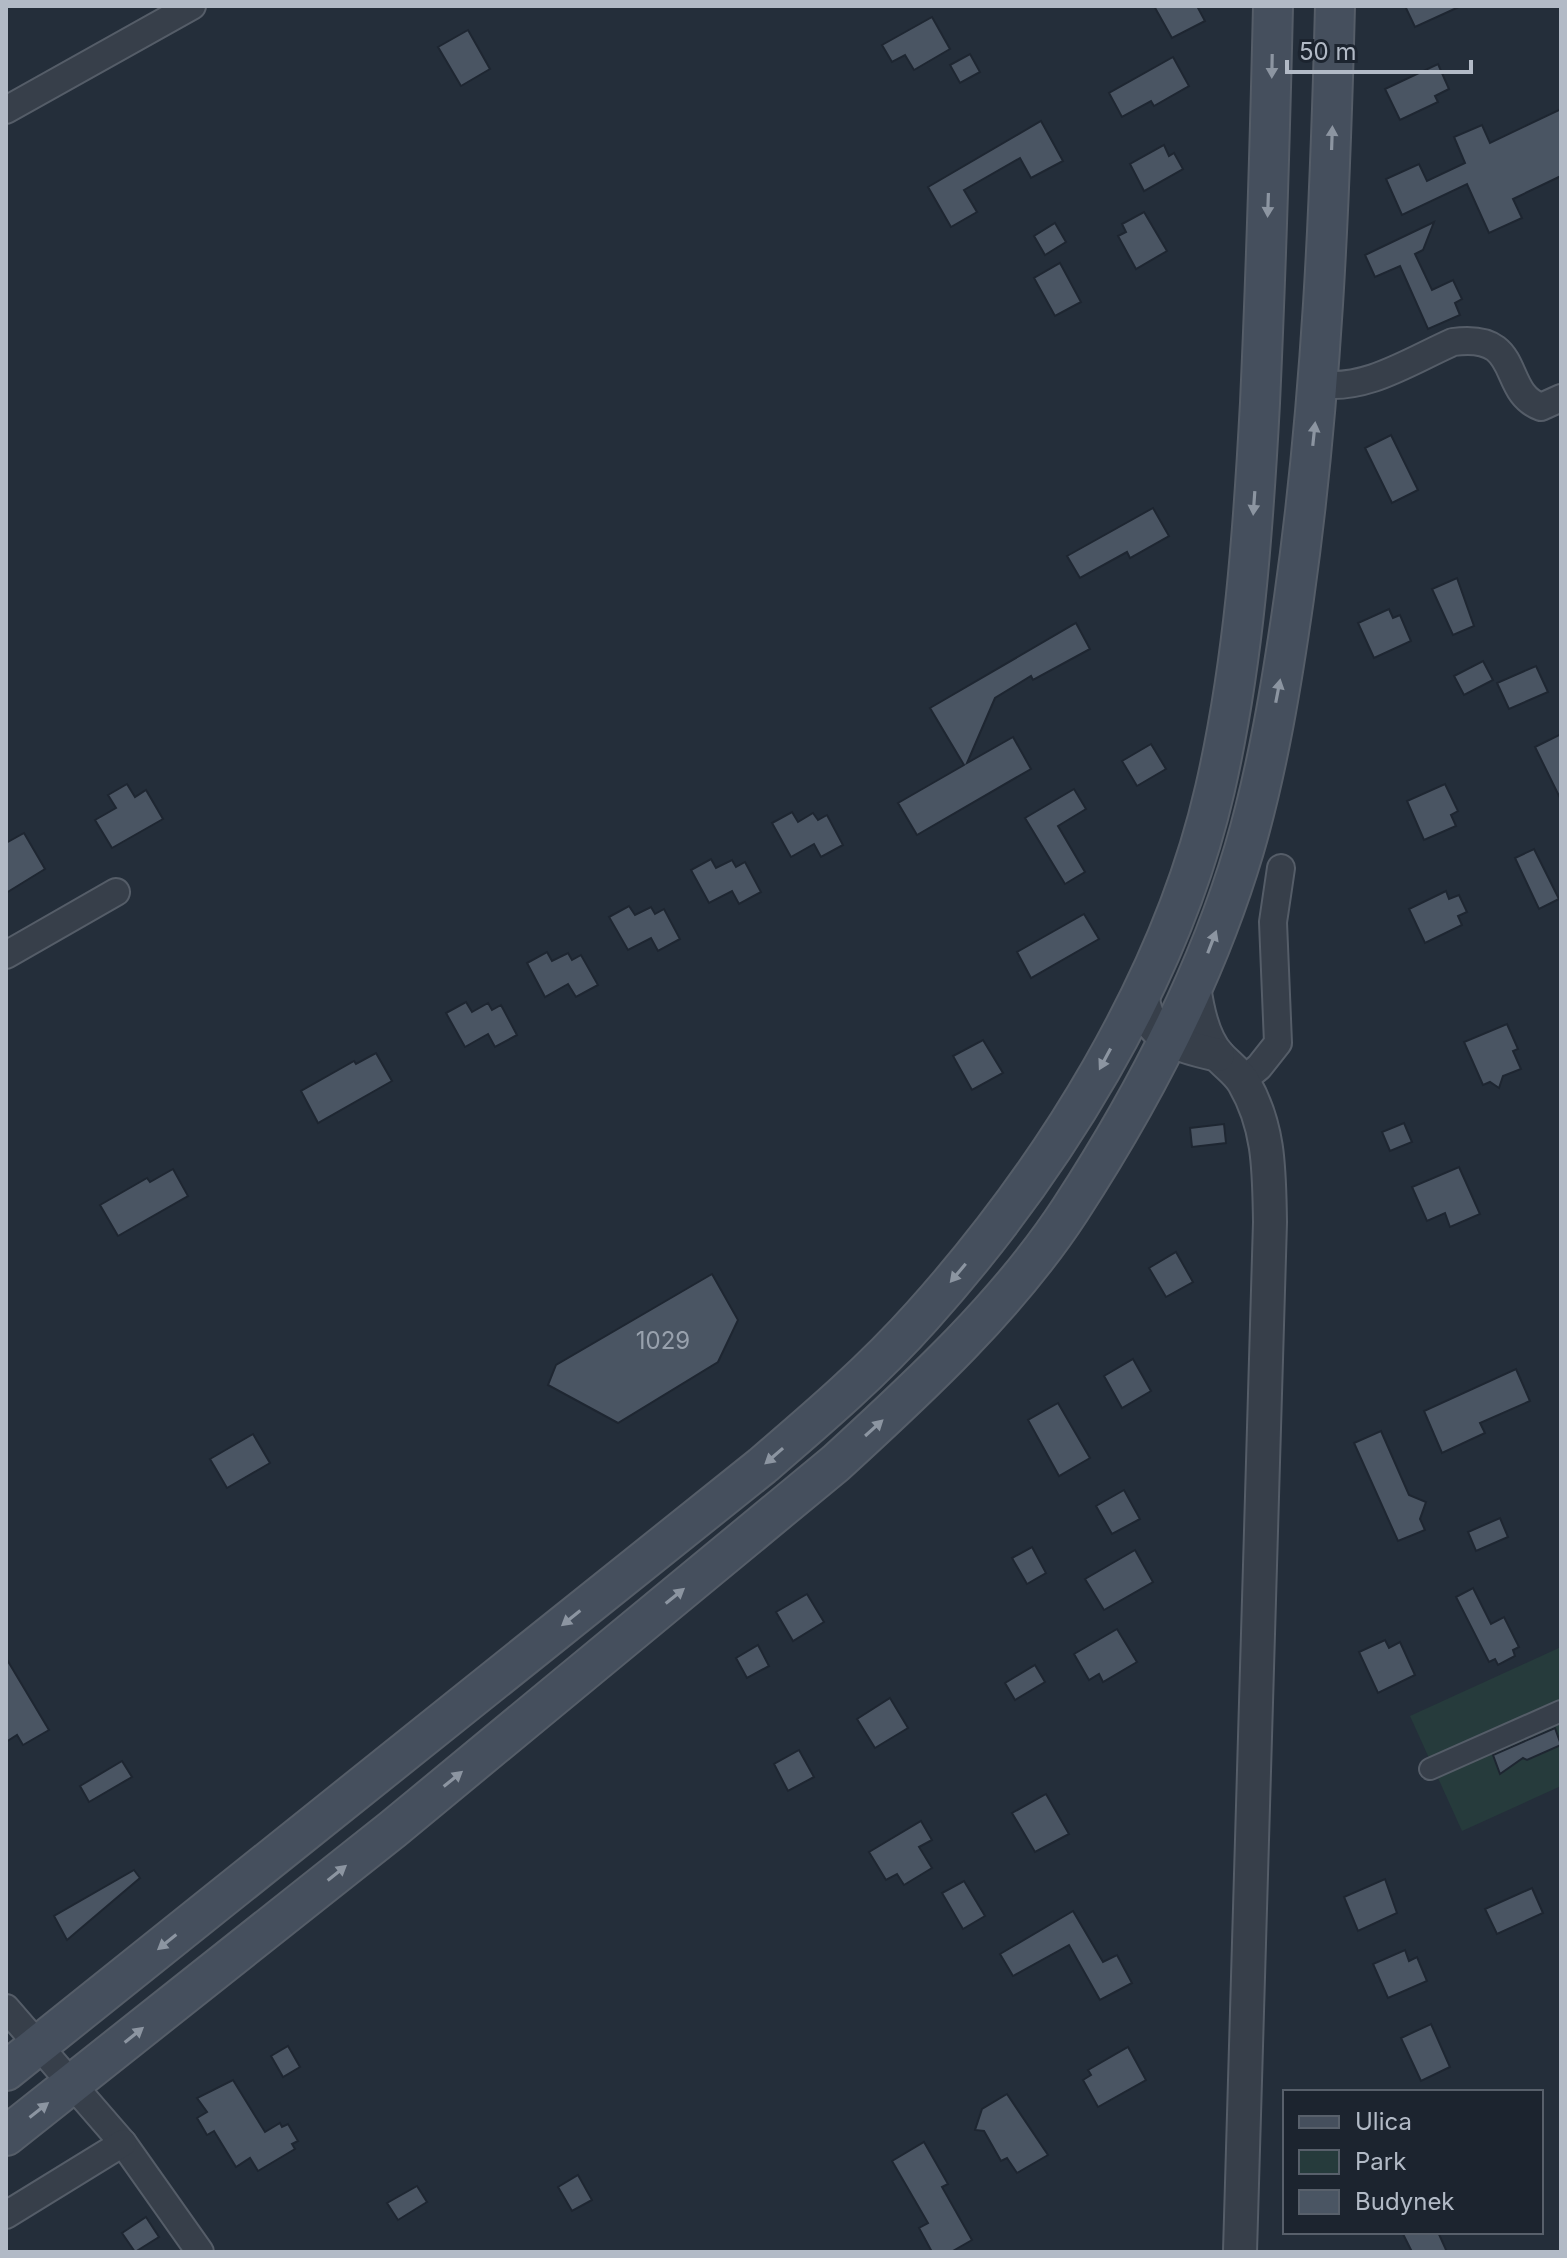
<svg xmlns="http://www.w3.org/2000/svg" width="1567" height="2258" font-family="Inter,sans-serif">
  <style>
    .green { fill: #263b3c }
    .building { fill: #4a5563; stroke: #1e2631; stroke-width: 2 }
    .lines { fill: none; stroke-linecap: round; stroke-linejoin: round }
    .pedestrian-casing { stroke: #555d68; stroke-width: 24 }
    .minor-casing { stroke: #555d68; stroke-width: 30 }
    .tertiary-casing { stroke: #555d68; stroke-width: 36 }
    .secondary-casing { stroke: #555d68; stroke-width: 42 }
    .pedestrian { stroke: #373f4a; stroke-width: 20 }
    .minor { stroke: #373f4a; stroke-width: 26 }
    .tertiary { stroke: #373f4a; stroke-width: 32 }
    .secondary { stroke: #454f5d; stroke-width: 38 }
    .oneway { fill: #8c95a1 }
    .labels { text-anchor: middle; stroke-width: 6; stroke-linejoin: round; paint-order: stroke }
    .number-label { font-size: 24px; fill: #98a1ad }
  </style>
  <rect width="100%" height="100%" fill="#242e3a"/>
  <!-- green -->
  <polygon class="green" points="1561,1647 1561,1786 1462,1831 1410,1716"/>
  <!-- building -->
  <g class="building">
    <polygon points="1154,6 1197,6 1205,21 1172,38"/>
    <polygon points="1405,6 1461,6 1415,27"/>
    <polygon points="932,17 950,49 914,70 905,55 892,62 882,45"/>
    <polygon points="468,30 490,69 461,86 438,47"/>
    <polygon points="970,54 980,72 960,83 950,65"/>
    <polygon points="1173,57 1189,86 1154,106 1151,101 1122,117 1109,93"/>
    <polygon points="1438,64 1449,89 1435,96 1438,102 1400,120 1385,89"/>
    <polygon points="1561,109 1561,176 1513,199 1522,218 1489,233 1467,184 1402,215 1386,179 1419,164 1427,181 1465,163 1454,137 1482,125 1490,143"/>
    <polygon points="1041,121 1063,161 1031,178 1020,158 964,190 977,212 951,227 928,187"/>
    <polygon points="1164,145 1169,156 1174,153 1183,169 1144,191 1130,164"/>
    <polygon points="1144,212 1167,251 1136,269 1118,236 1126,232 1122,224"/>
    <polygon points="1434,222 1423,250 1415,254 1432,290 1453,280 1462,299 1455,303 1460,315 1428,329 1400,266 1375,277 1365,255"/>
    <polygon points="1055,223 1066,242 1045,255 1034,236"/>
    <polygon points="1060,263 1081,302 1055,316 1034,278"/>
    <polygon points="1391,435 1418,490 1392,503 1365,448"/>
    <polygon points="1153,508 1169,536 1130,558 1127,552 1080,578 1067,556"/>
    <polygon points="1457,578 1474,626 1453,635 1432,589"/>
    <polygon points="1389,609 1393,618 1400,615 1411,641 1374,658 1358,623"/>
    <polygon points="1076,623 1090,649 1033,680 1031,676 995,698 967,763 1013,737 1031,769 917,835 898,803 964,765 930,708"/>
    <polygon points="1483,661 1493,680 1464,695 1454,676"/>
    <polygon points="1536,666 1548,692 1509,709 1497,683"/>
    <polygon points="1561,734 1561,800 1535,747"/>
    <polygon points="1151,744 1166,769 1137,786 1122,761"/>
    <polygon points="127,784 135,797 146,790 163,819 112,848 95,820 116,808 108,795"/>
    <polygon points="1445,784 1458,811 1451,815 1456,826 1424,840 1407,801"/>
    <polygon points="1074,789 1086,809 1058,826 1085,872 1065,884 1025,818"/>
    <polygon points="792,812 798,822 813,813 818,820 827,815 843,845 821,857 814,844 791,857 772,823"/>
    <polygon points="24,833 45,869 6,893 6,843"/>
    <polygon points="1534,849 1559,899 1539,909 1515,858"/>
    <polygon points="711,859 716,868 732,860 736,867 745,862 761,892 739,904 732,891 709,903 691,870"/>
    <polygon points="1446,891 1449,899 1459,895 1467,912 1458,916 1462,925 1425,943 1409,909"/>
    <polygon points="629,906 635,915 651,907 655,914 664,909 680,939 658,951 651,938 628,950 609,917"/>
    <polygon points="1084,914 1099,939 1031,978 1017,952"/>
    <polygon points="547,952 552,961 568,953 572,960 581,955 598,985 576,997 568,984 545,997 527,963"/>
    <polygon points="466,1002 472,1012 488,1003 492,1010 501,1005 517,1035 495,1047 488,1034 465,1047 446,1013"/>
    <polygon points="1507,1024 1518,1049 1513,1051 1521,1069 1503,1076 1499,1088 1490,1082 1483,1085 1464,1042"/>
    <polygon points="983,1040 1003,1073 972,1090 953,1056"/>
    <polygon points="376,1053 392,1081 318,1123 301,1091 354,1061 356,1064"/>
    <polygon points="1404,1123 1412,1142 1390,1151 1382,1132"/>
    <polygon points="1224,1124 1226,1143 1192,1147 1190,1128"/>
    <polygon points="1459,1167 1480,1214 1450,1227 1445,1213 1427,1221 1412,1187"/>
    <polygon points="173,1169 188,1196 118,1236 100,1205 147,1178 150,1182"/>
    <polygon points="1176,1252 1193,1282 1166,1297 1149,1268"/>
    <polygon points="712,1274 738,1320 718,1362 618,1423 548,1385 556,1365"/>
    <polygon points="1133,1359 1151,1391 1122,1408 1104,1376"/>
    <polygon points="1516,1369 1530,1401 1480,1423 1485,1433 1442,1453 1424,1411"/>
    <polygon points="1058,1403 1090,1458 1059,1476 1028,1420"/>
    <polygon points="1381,1431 1409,1495 1426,1502 1420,1519 1425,1530 1398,1541 1354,1443"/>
    <polygon points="253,1434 270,1463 227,1488 210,1459"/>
    <polygon points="1124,1490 1140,1519 1112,1534 1096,1506"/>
    <polygon points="1500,1518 1508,1537 1476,1551 1468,1532"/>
    <polygon points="1032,1547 1046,1573 1027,1584 1012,1558"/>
    <polygon points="1135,1550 1153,1582 1104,1610 1085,1579"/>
    <polygon points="1473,1588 1491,1624 1504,1617 1519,1647 1513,1650 1515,1656 1498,1665 1495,1659 1489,1662 1456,1597"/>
    <polygon points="807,1594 824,1622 793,1641 776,1612"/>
    <polygon points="1117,1629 1137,1662 1103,1682 1099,1674 1089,1680 1074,1654"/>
    <polygon points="1385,1640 1389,1648 1400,1642 1415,1675 1378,1693 1359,1652"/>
    <polygon points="758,1645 769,1666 747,1678 736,1658"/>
    <polygon points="6,1658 49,1730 23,1745 17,1735 6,1742"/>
    <polygon points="1035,1665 1045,1682 1015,1700 1005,1683"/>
    <polygon points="890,1698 908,1728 875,1748 857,1719"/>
    <polygon points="1555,1728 1561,1745 1527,1760 1523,1758 1500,1774 1493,1755"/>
    <polygon points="799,1750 814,1777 788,1791 774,1764"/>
    <polygon points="122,1761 132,1777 89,1802 80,1786"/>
    <polygon points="1046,1794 1069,1834 1035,1852 1012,1813"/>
    <polygon points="921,1821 932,1840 919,1847 932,1868 904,1885 897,1874 886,1880 869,1852"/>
    <polygon points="134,1870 140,1878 67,1940 54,1916"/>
    <polygon points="1385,1879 1397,1913 1358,1931 1344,1897"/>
    <polygon points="964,1881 985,1916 963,1929 942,1893"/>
    <polygon points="1532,1888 1543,1913 1497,1934 1485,1909"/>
    <polygon points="1073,1911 1103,1962 1117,1955 1132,1983 1100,2000 1069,1945 1013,1976 1000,1954"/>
    <polygon points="1405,1950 1409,1961 1417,1957 1427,1981 1388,1998 1373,1964"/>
    <polygon points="1431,2024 1450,2067 1421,2081 1401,2038"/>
    <polygon points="288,2046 300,2067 283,2077 271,2056"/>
    <polygon points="1128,2047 1146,2080 1098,2107 1083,2080 1091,2075 1088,2070"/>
    <polygon points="233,2080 265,2132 280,2123 282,2127 288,2124 298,2141 292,2144 295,2149 258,2171 250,2158 236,2167 214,2131 207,2135 197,2118 207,2112 197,2098"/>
    <polygon points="1007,2094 1048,2155 1017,2173 1007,2158 1001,2161 984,2131 975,2130 982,2109"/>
    <polygon points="924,2142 948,2184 942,2187 972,2240 951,2252 932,2252 919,2228 928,2223 892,2161"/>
    <polygon points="578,2175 592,2200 572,2211 558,2187"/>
    <polygon points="417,2186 427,2202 398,2220 387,2203"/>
    <polygon points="146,2217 159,2237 135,2252 122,2233"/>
    <polygon points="1402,2232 1438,2232 1447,2252 1412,2252"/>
  </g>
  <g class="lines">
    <!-- pedestrian casing -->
    <g class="pedestrian-casing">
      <polyline id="pedestrian" points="1430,1769 1561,1711"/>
    </g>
    <!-- minor casing -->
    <g class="minor-casing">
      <g id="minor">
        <polyline points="6,110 192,6"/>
        <path d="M 1319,384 C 1366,391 1410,361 1453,342 C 1525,332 1499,392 1541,407 L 1561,398"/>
        <polyline points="6,955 116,892"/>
        <polyline points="1243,1080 1259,1067 1278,1043 1273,922 1281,868"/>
        <polyline points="6,2008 123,2143 200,2252"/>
        <polyline points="6,2215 123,2143"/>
      </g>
    </g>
    <!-- tertiary casing -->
    <g class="tertiary-casing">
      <g id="tertiary">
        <path d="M 1194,986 C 1197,1008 1203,1039 1219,1056 C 1227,1065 1238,1072 1244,1083 C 1270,1128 1269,1172 1270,1222 L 1240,2252"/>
        <path d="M 1142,990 C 1145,1038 1176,1045 1218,1055"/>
      </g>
    </g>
    <!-- secondary casing -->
    <g class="secondary-casing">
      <g id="secondary">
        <path d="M 6,2071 L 762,1466 C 818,1418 873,1371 922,1316 C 1052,1171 1171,981 1215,789 C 1244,662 1253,533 1260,403 C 1266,271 1270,138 1273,6"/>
        <path d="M 6,2136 L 393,1829 L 836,1463 C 919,1387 1008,1305 1070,1210 C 1143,1098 1206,978 1244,850 C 1268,768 1282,682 1294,598 C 1322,401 1330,204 1335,6"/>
      </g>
    </g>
    <!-- pedestrian -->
    <use href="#pedestrian" class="pedestrian"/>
    <!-- minor -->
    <use href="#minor" class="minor"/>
    <!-- tertiary -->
    <use href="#tertiary" class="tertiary"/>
    <!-- secondary -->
    <use href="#secondary" class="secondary"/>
  </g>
  <!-- one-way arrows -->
  <defs><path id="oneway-solid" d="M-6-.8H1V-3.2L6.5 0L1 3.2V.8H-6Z" transform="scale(2)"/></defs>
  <g class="oneway">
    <use href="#oneway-solid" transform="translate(1272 66) rotate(91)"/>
    <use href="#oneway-solid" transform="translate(1332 138) rotate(-88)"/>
    <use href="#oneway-solid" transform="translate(1268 205) rotate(92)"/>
    <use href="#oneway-solid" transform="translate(1314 434) rotate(-84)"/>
    <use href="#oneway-solid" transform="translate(1254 503) rotate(94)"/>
    <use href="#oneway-solid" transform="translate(1278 691) rotate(-79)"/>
    <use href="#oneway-solid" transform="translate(1212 942) rotate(-69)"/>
    <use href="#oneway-solid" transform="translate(1105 1059) rotate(118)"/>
    <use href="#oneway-solid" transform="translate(958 1273) rotate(130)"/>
    <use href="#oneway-solid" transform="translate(874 1428) rotate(-42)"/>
    <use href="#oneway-solid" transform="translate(774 1456) rotate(139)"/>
    <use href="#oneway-solid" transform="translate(675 1596) rotate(-39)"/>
    <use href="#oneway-solid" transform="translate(571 1618) rotate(141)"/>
    <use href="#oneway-solid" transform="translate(453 1779) rotate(-39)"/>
    <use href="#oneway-solid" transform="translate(337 1873) rotate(-39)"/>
    <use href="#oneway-solid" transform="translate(167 1942) rotate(141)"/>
    <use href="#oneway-solid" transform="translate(134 2035) rotate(-39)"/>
    <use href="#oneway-solid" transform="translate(39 2110) rotate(-38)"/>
  </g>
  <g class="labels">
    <!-- number labels -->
    <g class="number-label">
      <text x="663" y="1349">1029</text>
    </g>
  </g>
  <!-- border -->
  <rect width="1567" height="2258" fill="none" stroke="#b2bac6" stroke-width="16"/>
  <!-- legend -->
  <rect x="1283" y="2090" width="260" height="144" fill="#1c242f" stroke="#58606b" stroke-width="2"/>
  <rect x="1299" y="2116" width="40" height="12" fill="#454f5d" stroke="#58606b" stroke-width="2"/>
  <text x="1355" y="2130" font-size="24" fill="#b2bac6">Ulica</text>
  <rect x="1299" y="2150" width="40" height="24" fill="#263b3c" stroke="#58606b" stroke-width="2"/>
  <text x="1355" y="2170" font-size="24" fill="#b2bac6">Park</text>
  <rect x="1299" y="2190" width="40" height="24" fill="#4a5563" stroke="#58606b" stroke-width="2"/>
  <text x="1355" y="2210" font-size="24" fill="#b2bac6">Budynek</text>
  <!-- scale -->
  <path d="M1287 60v12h184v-12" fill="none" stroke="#b2bac6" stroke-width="4"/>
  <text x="1299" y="60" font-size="24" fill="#b2bac6" stroke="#1c242f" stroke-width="6" paint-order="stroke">50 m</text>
</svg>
